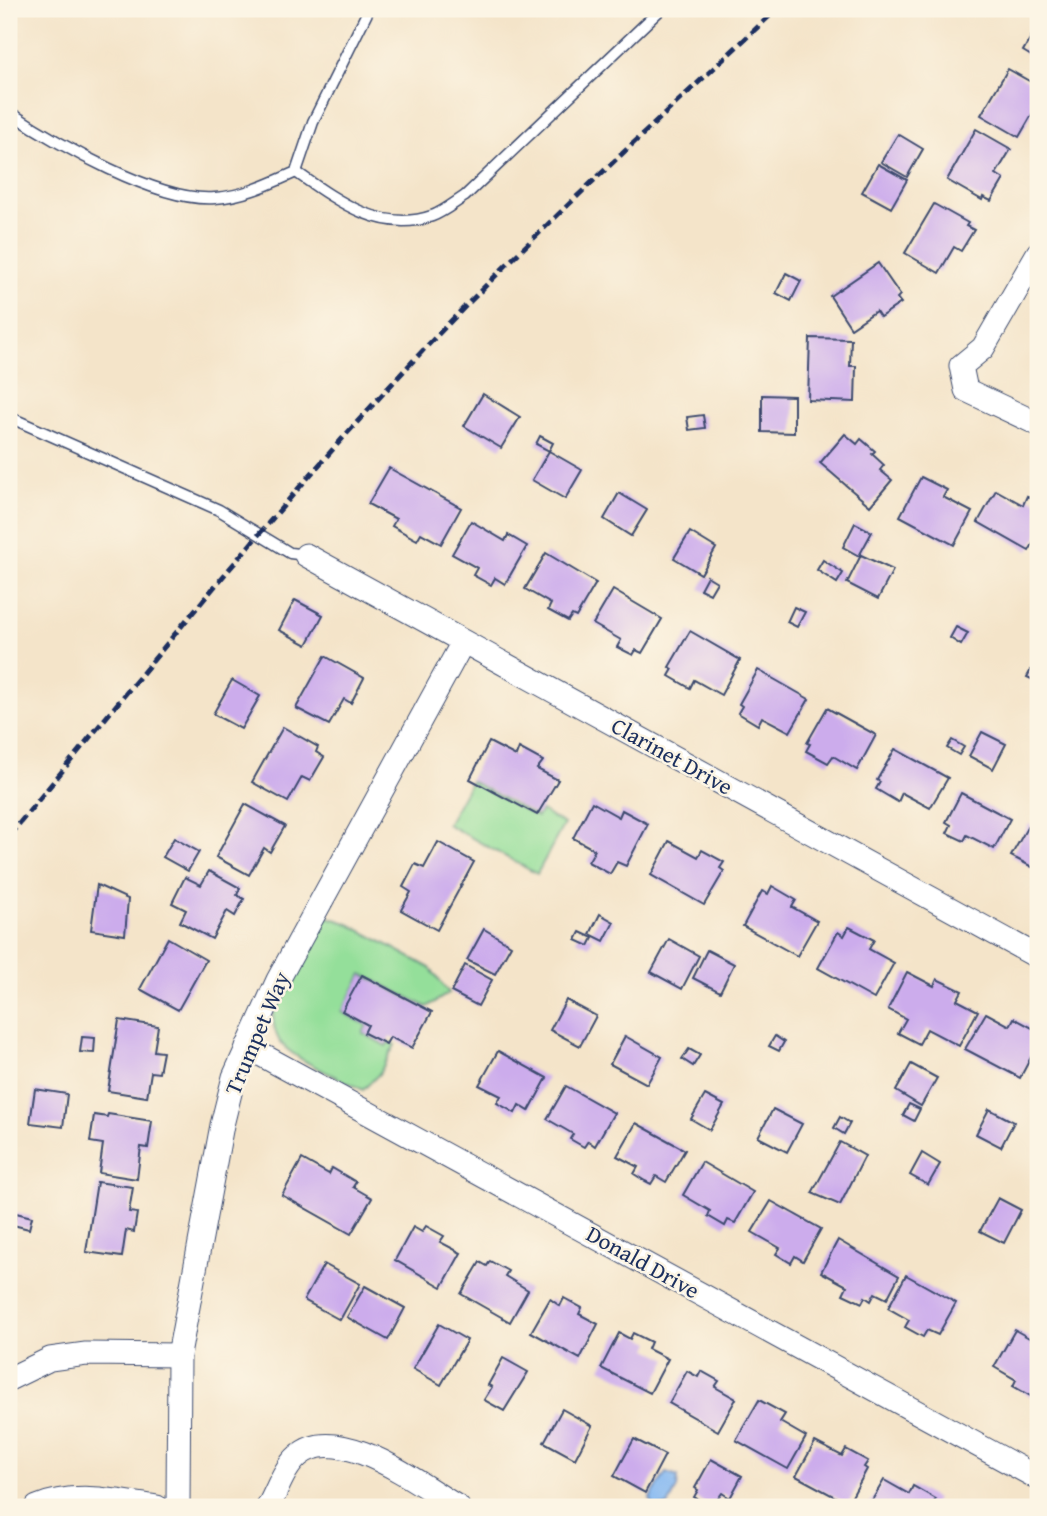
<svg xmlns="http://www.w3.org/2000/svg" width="1047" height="1516" font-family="'Gentium Book Plus',serif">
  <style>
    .green { fill: #94df9a; stroke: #58877c; stroke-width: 2 }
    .water { fill: #84b8f2; stroke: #5074a8; stroke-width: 2 }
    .building { fill: #ccacec }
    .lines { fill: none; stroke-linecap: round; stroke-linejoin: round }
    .service-casing { stroke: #3c4a6e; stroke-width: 13 }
    .minor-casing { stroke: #3c4a6e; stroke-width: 25 }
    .service { stroke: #fff; stroke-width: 10 }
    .minor { stroke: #fff; stroke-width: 23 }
    .rail { stroke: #1b2f5e; stroke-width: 5; stroke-dasharray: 10 5; stroke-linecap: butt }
    .labels { text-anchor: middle; stroke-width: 5; stroke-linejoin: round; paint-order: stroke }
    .street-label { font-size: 23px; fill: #1b2f5e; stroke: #fcf5e5 }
  </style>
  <rect width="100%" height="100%" fill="#fcf5e5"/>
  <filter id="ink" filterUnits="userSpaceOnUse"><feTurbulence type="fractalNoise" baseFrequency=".0143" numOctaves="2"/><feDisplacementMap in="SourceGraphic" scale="14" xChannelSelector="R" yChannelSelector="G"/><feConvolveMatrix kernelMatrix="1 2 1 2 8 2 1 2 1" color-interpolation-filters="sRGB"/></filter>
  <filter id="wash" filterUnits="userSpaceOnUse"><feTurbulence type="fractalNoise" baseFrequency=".00686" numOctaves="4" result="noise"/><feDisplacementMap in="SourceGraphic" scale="28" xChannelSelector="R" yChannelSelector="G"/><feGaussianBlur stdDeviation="1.57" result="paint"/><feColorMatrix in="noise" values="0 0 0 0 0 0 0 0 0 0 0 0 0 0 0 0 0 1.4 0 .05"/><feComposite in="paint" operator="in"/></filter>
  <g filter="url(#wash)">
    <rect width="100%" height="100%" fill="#f4e4c9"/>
    <!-- green -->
    <g class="green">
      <polygon points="471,781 537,817 541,811 564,824 537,874 447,824"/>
      <path d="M 325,916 L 347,923 L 430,968 L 449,993 L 427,1007 L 362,974 L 342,1012 L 367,1025 L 363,1033 L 386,1046 L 389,1042 L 395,1045 L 379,1074 L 363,1090 C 343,1079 290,1059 279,1040 C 274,1031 273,1023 273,1014 Z"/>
    </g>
    <!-- water -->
    <polygon class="water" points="666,1473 678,1477 677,1488 668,1506 654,1507 650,1498"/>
    <g id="blocks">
      <!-- building -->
      <g class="building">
        <polygon points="1038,25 1038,60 1023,51"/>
        <polygon points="1008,69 1038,86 1038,104 1019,137 981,115"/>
        <polygon points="976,129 1011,149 996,174 1004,179 991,201 983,197 982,200 947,180"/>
        <polygon points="898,134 923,149 907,177 881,162"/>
        <polygon points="878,164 907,180 891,208 862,192"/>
        <polygon points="934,204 968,223 966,226 974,230 961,251 954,247 939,273 905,253"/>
        <polygon points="878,263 900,295 897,298 901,303 880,317 876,311 851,328 830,296"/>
        <polygon points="786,273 801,281 791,301 776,293"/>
        <polygon points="810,338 851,339 850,366 856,366 855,402 808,400"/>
        <polygon points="483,394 520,417 501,448 464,426"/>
        <polygon points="762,395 794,396 794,433 762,432"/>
        <polygon points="703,415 705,428 689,430 687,417"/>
        <polygon points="845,434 857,444 861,439 875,451 872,454 884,465 880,470 892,480 870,506 820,463"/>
        <polygon points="540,436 553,443 549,451 536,444"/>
        <polygon points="549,451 582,470 565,499 532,480"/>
        <polygon points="389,468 461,508 441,544 421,533 417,540 392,526 396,519 368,504"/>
        <polygon points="921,477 947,490 943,497 972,512 954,545 900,516"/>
        <polygon points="996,490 1023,505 1027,496 1038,502 1038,535 1029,551 978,522"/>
        <polygon points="619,493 647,510 631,536 604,519"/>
        <polygon points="471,521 505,541 508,535 527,546 505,584 495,578 491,585 473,575 477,568 452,554"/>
        <polygon points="855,523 872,532 859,556 843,547"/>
        <polygon points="690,532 716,548 701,574 674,558"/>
        <polygon points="546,553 596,583 576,617 572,615 568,621 548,610 551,604 525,589"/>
        <polygon points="861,555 893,570 878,599 847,583"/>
        <polygon points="823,560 843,573 837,583 817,570"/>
        <polygon points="707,576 717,582 710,594 700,589"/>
        <polygon points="613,590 662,619 642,653 636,650 633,655 617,647 621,640 593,624"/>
        <polygon points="295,600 323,615 307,645 279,630"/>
        <polygon points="794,607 805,612 797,627 787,622"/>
        <polygon points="956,627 968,633 961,645 950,638"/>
        <polygon points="690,631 740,660 721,695 694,680 690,688 669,676 673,669 669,667"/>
        <polygon points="325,656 364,678 351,703 344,699 329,725 296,708"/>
        <polygon points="1034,664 1038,666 1038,682 1027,677"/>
        <polygon points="758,670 809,699 790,732 762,717 758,725 738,713 742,706 739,704"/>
        <polygon points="232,680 260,696 241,729 213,714"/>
        <polygon points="827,708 876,735 857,770 833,756 828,763 806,751 810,744 807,743"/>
        <polygon points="283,727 318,747 316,752 324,757 310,781 302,777 288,802 252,782"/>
        <polygon points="982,732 1006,744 993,769 969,756"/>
        <polygon points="952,740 964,747 959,755 947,748"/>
        <polygon points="489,742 516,756 519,748 543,761 537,769 558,780 537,815 470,779"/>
        <polygon points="895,749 948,778 930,808 902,793 898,802 876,789 880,782 877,780"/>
        <polygon points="961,793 1010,819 994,849 967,835 964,841 947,833 951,825 946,822"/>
        <polygon points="592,802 619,817 622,810 648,824 626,866 617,862 610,874 588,862 595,850 573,838"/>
        <polygon points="245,804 285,826 270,852 264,848 249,875 216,857"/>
        <polygon points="1029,824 1038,829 1038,881 1034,878 1038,870 1011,856"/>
        <polygon points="174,838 199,852 188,871 163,857"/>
        <polygon points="669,841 698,857 702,850 724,862 720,868 724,871 704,905 651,875"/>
        <polygon points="438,842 474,862 437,930 401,910 411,892 403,887 415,864 424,868"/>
        <polygon points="209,871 240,888 237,895 244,899 235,916 227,911 212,939 180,922 186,910 172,903 185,877 201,885"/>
        <polygon points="97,885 128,899 125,935 91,930"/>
        <polygon points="772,886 796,900 792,907 817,921 797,956 743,926 762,891 768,894"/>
        <polygon points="600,914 614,922 604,941 590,934"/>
        <polygon points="849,927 874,940 869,949 894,963 874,999 818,968 838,932 844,936"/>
        <polygon points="484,929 511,945 495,974 467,960"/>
        <polygon points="580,932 593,938 589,946 576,940"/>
        <polygon points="168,938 206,960 178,1010 140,989"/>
        <polygon points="669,939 699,956 682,989 651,972"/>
        <polygon points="707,950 734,964 720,992 693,978"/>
        <polygon points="465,965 492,980 478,1006 451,992"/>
        <polygon points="907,972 934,986 937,979 962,991 957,1000 978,1011 959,1046 927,1029 919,1044 898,1033 906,1019 888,1009"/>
        <polygon points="362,975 432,1012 412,1048 390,1037 386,1044 364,1033 368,1025 342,1011"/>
        <polygon points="566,1000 596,1016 580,1046 550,1030"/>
        <polygon points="986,1013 1010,1026 1014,1018 1038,1031 1035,1040 1038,1044 1020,1078 965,1049"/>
        <polygon points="119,1020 158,1026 154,1051 163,1052 159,1073 151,1072 147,1097 108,1091"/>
        <polygon points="625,1036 662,1057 647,1084 610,1064"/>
        <polygon points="775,1036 784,1042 779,1051 769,1046"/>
        <polygon points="82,1037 95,1038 94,1053 80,1052"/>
        <polygon points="689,1049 700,1055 693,1066 682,1059"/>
        <polygon points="498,1051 547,1078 529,1111 519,1105 515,1113 508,1109 497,1103 501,1096 479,1085"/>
        <polygon points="911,1064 937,1078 921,1106 896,1091"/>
        <polygon points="566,1086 614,1113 595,1146 588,1141 584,1147 570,1139 573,1134 547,1119"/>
        <polygon points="35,1089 67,1094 63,1127 30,1123"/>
        <polygon points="705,1095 724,1105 710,1130 691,1119"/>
        <polygon points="909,1104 920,1109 914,1121 903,1115"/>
        <polygon points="773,1109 802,1124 787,1152 758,1137"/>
        <polygon points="989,1109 1014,1122 1001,1147 976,1134"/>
        <polygon points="108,1114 152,1121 148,1148 141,1147 137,1179 99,1173 103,1144 90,1142 94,1115 107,1117"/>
        <polygon points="840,1117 850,1123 844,1134 834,1128"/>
        <polygon points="636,1123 685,1150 666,1182 656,1176 651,1184 645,1181 634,1174 638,1167 617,1156"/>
        <polygon points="840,1142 865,1156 840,1205 812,1193"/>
        <polygon points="922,1153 940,1164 928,1185 910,1175"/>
        <polygon points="302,1159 329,1174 332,1168 356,1182 353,1187 372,1198 351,1234 282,1195"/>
        <polygon points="702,1162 753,1192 735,1223 728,1220 725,1226 708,1216 710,1211 683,1195"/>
        <polygon points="97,1182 133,1187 129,1212 137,1213 134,1232 126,1230 122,1257 86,1252"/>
        <polygon points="998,1198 1021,1210 1004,1243 980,1231"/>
        <polygon points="771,1201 821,1229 803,1261 795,1256 791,1263 776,1254 780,1248 752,1232"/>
        <polygon points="16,1213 32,1217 29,1229 13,1225"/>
        <polygon points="426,1226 444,1236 440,1242 461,1253 442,1287 395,1260 413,1227 422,1232"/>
        <polygon points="838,1240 899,1276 887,1299 875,1293 871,1301 865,1297 862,1303 843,1294 847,1286 821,1272"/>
        <polygon points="490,1261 508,1271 505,1276 528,1290 510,1322 461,1294 480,1262 487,1266"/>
        <polygon points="324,1264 360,1284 340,1320 304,1300"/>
        <polygon points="906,1275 956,1303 938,1335 927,1330 923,1337 905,1327 909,1320 888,1308"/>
        <polygon points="365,1286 405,1308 388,1340 347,1317"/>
        <polygon points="564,1298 582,1308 579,1314 598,1324 580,1359 531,1332 550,1299 560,1306"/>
        <polygon points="439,1324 467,1340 441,1385 413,1369"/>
        <polygon points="1015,1330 1038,1343 1038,1391 1034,1398 1013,1386 1016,1380 994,1367"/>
        <polygon points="619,1333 630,1339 633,1333 651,1342 648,1349 668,1359 650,1393 601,1368"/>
        <polygon points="503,1358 528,1372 504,1411 484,1400 492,1387 488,1385"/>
        <polygon points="687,1371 698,1377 701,1371 719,1381 715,1387 736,1399 718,1431 669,1403"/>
        <polygon points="759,1400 785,1414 780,1422 806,1437 788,1469 736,1440"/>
        <polygon points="562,1409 592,1426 575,1459 544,1442"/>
        <polygon points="634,1439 665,1455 645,1493 614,1476"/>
        <polygon points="815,1442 842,1456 846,1449 868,1461 864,1467 867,1469 848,1504 796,1476"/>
        <polygon points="711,1459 742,1476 730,1498 722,1493 712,1507 694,1497 698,1490 695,1488"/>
        <polygon points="884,1480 909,1494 913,1486 936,1499 932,1505 936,1507 868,1507"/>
      </g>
    </g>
  </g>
  <g filter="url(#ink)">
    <use href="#blocks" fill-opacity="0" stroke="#3c4a6e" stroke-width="2"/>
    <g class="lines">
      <!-- service casing -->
      <g class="service-casing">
        <g id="service">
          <path d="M 9,112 C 56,143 159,203 215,198 C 245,196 269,184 296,172 L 313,122 L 369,9"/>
          <path d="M 296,172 C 336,200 381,234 432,216 C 443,212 454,203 465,196 L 661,9"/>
          <polyline points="9,417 219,510 290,553 306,555"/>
        </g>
      </g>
      <!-- minor casing -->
      <g class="minor-casing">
        <g id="minor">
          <polyline points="1038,253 983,348 961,366 966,390 1038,424"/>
          <polyline points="306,555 1038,957"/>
          <polyline points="247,1047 1038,1478"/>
          <polyline points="9,1379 50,1359 86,1354 179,1355"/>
          <path d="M 37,1507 C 74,1491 118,1501 157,1507"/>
          <polyline points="178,1507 179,1355 222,1125 234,1077 278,980 463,642"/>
          <path d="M 268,1507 C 277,1491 284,1468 298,1456 C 338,1420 421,1486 458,1507"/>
        </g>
      </g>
      <!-- service -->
      <use href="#service" class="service"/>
      <!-- minor -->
      <use href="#minor" class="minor"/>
      <!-- rail -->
      <path class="rail" d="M 9,836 C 146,669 281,501 429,344 C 540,227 660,119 777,9"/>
    </g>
  </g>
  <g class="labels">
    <!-- street labels -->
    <g class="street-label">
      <text transform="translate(672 756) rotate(29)" y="8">Clarinet Drive</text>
      <text transform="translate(257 1033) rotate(-67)" y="8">Trumpet Way</text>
      <text transform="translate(643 1262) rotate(29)" y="8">Donald Drive</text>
    </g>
  </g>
  <!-- margin -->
  <rect width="1047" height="1516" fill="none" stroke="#fcf5e5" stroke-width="35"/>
</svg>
